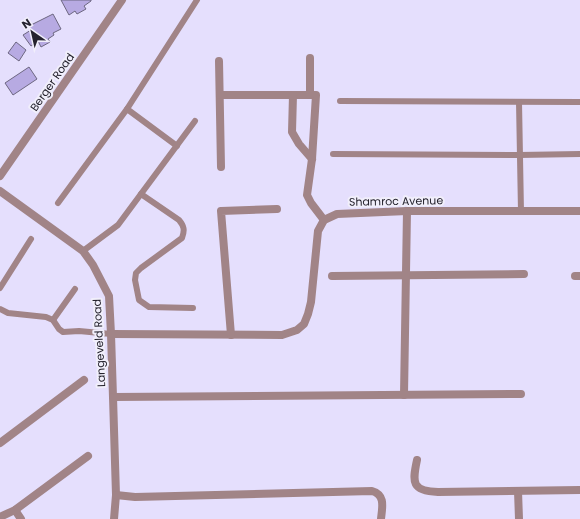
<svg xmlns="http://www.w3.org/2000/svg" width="580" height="519" font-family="Poppins,sans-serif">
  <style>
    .building { fill: #b7aae2; stroke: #6d6781 }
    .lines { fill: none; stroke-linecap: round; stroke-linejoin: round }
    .lane { stroke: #a18487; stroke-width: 6 }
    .street { stroke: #a18487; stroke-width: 8 }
    .labels { text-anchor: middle; stroke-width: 4; stroke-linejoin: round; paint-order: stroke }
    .street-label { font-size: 11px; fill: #25232e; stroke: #f1effb }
  </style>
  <rect width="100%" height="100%" fill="#e5dffd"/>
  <!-- building -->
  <g class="building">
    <polygon points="61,0 91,0 91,1 84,6 86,9 77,14 75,11 69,15"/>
    <polygon points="53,14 61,29 53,33 54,35 48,39 50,42 41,47 38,41 31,46 23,35 31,30 29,26"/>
    <polygon points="16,42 26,50 19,61 8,53"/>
    <polygon points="29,67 37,79 13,95 5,83"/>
  </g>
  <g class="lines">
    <!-- lane -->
    <g class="lane">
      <polyline points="340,101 580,102"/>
      <polyline points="519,102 521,212"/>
      <polyline points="127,109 197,0"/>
      <polyline points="333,154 519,155 580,154"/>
      <path d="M 141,194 L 179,220 C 184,226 185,230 182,238 L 141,268 L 136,273 L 135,280 L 139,300 L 149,307 L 193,308"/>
      <polyline points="58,203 127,109 177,146"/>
      <polyline points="83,251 118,225 195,121"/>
      <polyline points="0,288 31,239"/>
      <polyline points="0,309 8,313 46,317 53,320 59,329 63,332 79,331 111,334"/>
      <polyline points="53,320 75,289"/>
    </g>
    <!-- street -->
    <g class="street">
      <polyline points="219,61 221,167"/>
      <polyline points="220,95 316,95 312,159 307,195 311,203 324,220"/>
      <polyline points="293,95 292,132 299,144 312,159"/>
      <polyline points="310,95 310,58"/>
      <polyline points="0,176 122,0"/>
      <polyline points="0,191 83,251 93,265 109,296 111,334 113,397 116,495 114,519"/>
      <polyline points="332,276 524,274"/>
      <polyline points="575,276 580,276"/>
      <polyline points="111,334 282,335 297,330 304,324 308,314 311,302 318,231 324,220 337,214 407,211 580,211"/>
      <polyline points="231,335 221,211 277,209"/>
      <polyline points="404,395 407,211"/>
      <polyline points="113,397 521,394"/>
      <polyline points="0,443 84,380"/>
      <path d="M 417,460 C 412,483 412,491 438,492 L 580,490"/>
      <polyline points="518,491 519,519"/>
      <path d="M 116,495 L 135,497 L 372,491 C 386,495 382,508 381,519"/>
      <polyline points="15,510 21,519"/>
      <polyline points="0,517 15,510 88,456"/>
    </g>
  </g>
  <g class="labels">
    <!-- street labels -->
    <g class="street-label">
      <text transform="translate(52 82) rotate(-55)" y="4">Berger Road</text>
      <text transform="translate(396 201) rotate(-1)" y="4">Shamroc Avenue</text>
      <text transform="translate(99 343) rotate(-93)" y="4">Langeveld Road</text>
    </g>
  </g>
  <!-- north arrow -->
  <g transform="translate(32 32) rotate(326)" stroke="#f1effb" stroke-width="3" paint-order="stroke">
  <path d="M0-3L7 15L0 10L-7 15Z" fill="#25232e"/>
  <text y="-6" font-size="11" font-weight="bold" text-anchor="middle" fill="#25232e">N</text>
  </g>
</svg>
